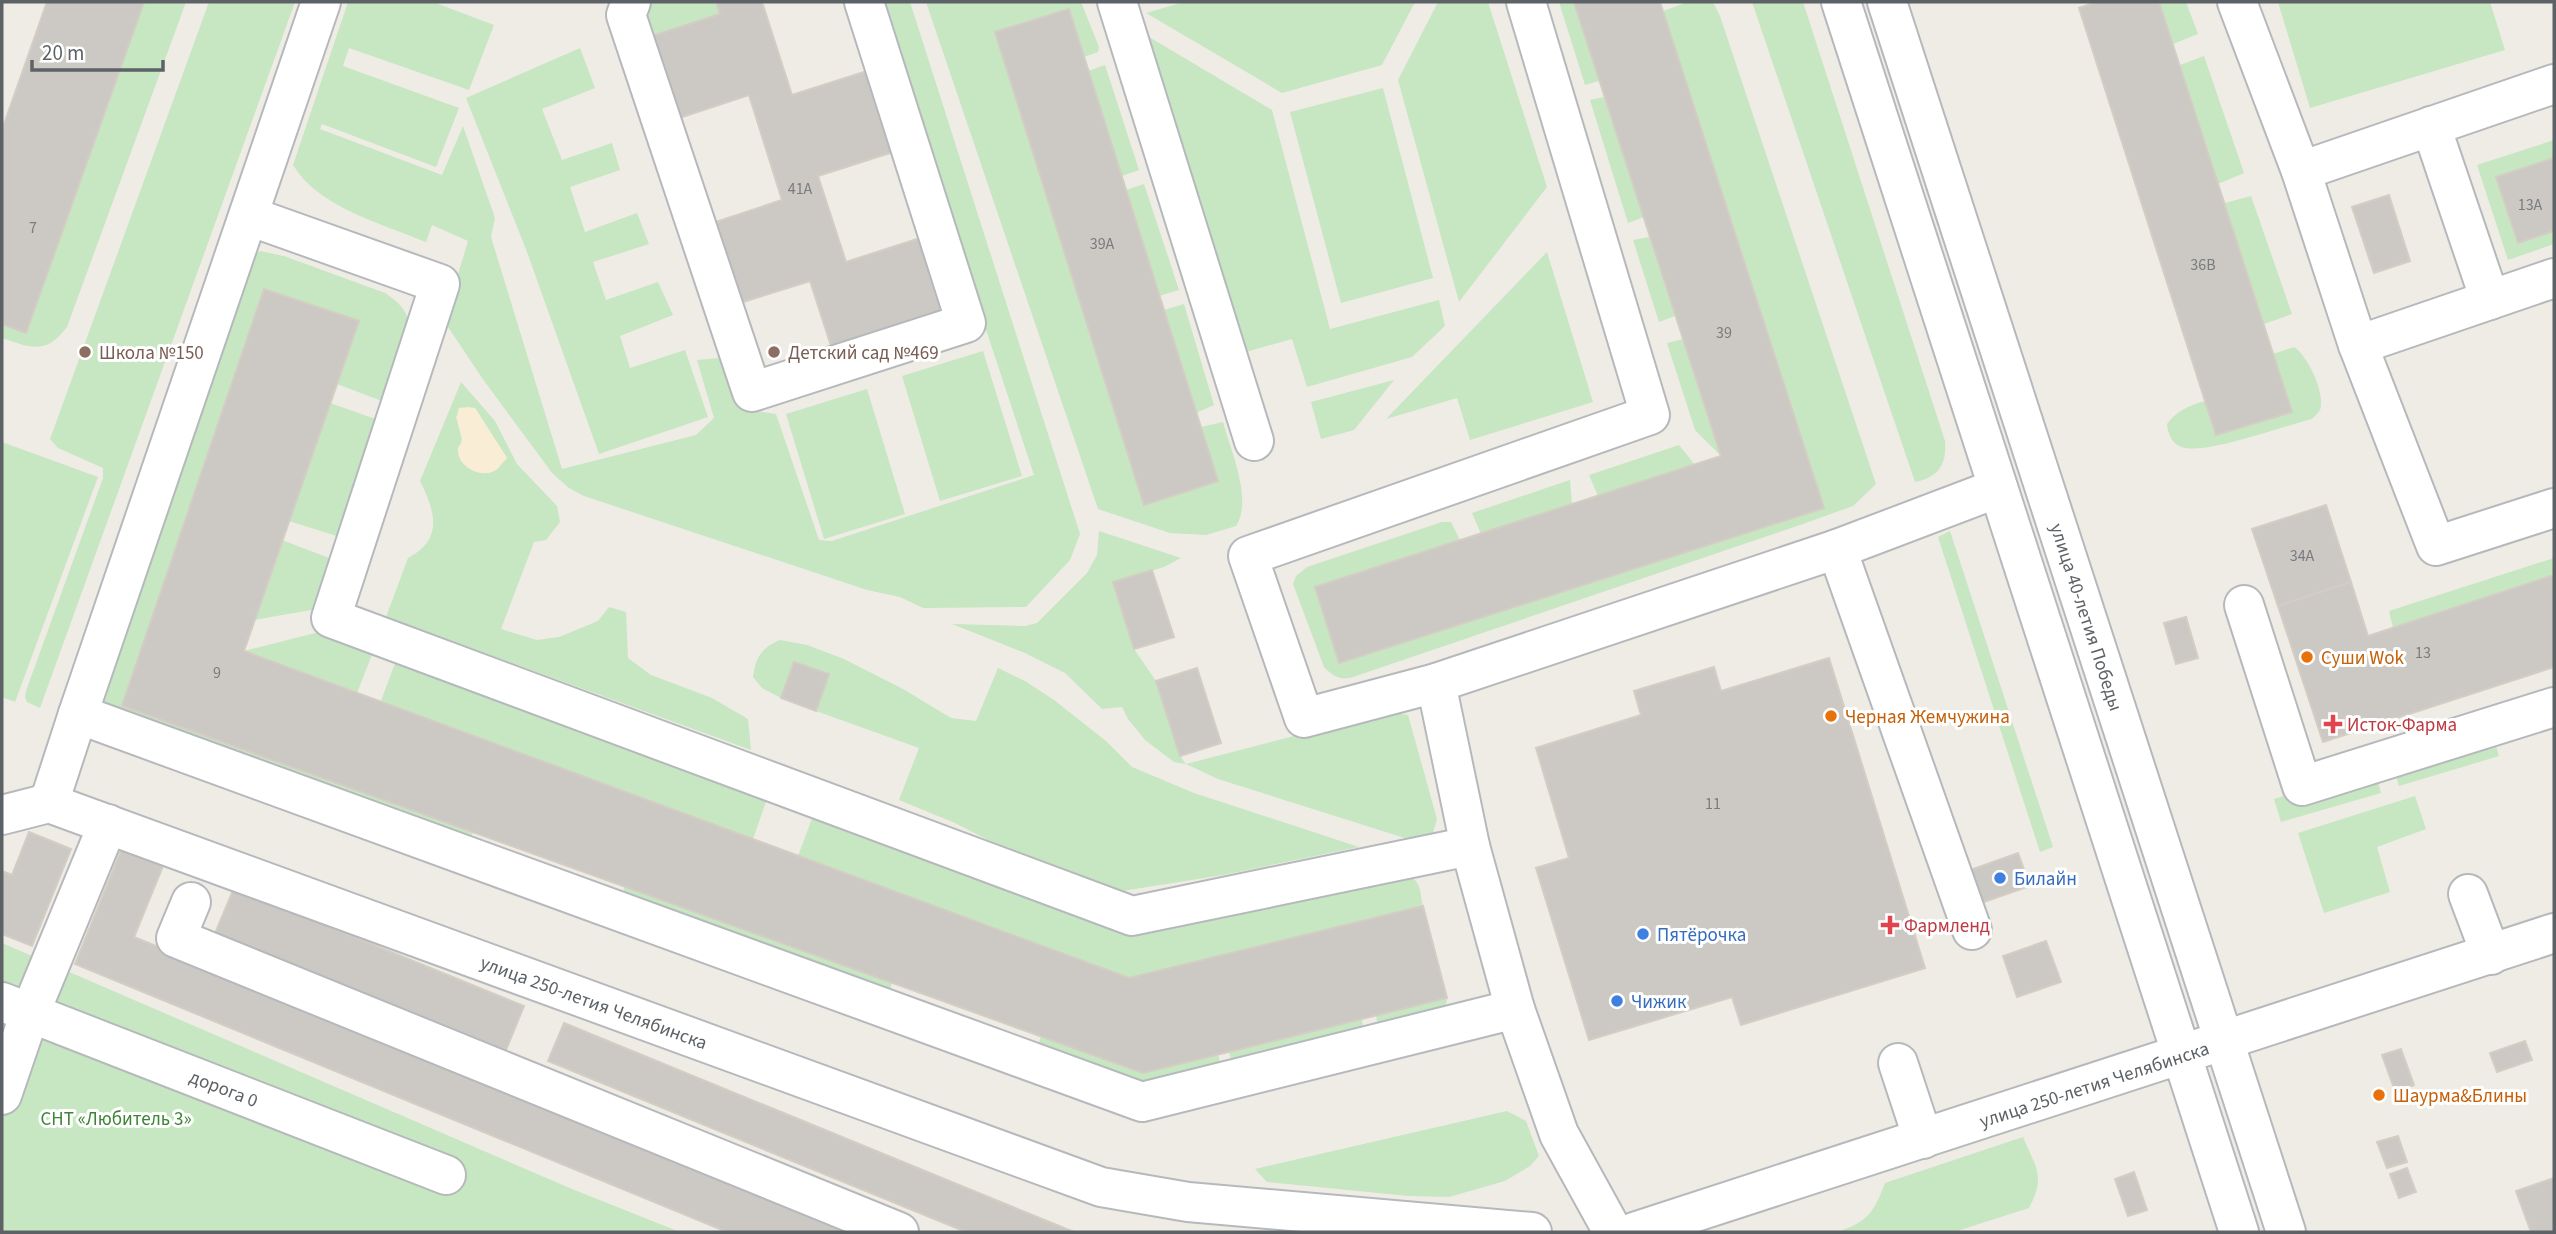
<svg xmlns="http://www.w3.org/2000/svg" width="2556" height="1234" font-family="'Source Sans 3',sans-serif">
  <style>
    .green { fill: #c7e6c2; fill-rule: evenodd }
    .sand { fill: #faedd6 }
    .building { fill: #ccc9c5; stroke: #d4cdc4; stroke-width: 2 }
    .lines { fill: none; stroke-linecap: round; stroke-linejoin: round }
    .minor-casing { stroke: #b6b9bc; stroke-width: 42 }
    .minor { stroke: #fff; stroke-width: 38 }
    .education-dot { fill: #8d6e63; stroke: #fff; stroke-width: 2.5 }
    .food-dot { fill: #e8710a; stroke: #fff; stroke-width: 2.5 }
    .health-dot { fill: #e0444e; stroke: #fff; stroke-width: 2.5 }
    .shop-dot { fill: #3f7fe0; stroke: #fff; stroke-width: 2.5 }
    .labels { text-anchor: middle; stroke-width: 6; stroke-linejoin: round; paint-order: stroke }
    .number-label { font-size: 16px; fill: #797c7e }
    .education-label { font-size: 19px; fill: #785e54; stroke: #fff; text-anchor: start }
    .street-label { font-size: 19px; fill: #5d6266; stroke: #fff }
    .food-label { font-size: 19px; fill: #c56008; stroke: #fff; text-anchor: start }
    .health-label { font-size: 19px; fill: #be3a42; stroke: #fff; text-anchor: start }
    .shop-label { font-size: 19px; fill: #366cbe; stroke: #fff; text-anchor: start }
    .park-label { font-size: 19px; fill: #3d8436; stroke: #fff }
  </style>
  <rect width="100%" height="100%" fill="#efece5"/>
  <!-- green -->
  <g class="green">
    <path d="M 144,2 L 186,2 L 67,327 C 46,355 31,348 2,338 L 2,324 L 26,332 Z"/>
    <polygon points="209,2 295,2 40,708 27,702 25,697 26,691 103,478 103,468 58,448 50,439"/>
    <path d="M 348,2 L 433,2 L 494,25 L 469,90 L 349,48 L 343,66 L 459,108 L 436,167 L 322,124 L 320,129 L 442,175 L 463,126 L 495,218 L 491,237 L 562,469 L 696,435 L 714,418 L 697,360 L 719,358 L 742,409 L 776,414 L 819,540 L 832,541 L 1034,475 L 878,2 L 910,2 L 1080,534 L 1070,560 L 1026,607 L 923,608 L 900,597 L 867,590 L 584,496 L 569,488 L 552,473 L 482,378 L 448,327 L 447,311 L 468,241 L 432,225 L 426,242 C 382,224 318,207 293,165 Z"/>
    <polygon points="651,2 716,2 720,14 643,39"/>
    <path d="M 926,2 L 1081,2 L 1099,47 L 1098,52 L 1084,57 L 1145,505 L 1217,482 L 1201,427 L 1223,422 C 1231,451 1253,500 1236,526 L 1206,535 L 1170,533 L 1098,509 Z"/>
    <polygon points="1184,2 1415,2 1382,65 1282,93 1146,13"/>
    <polygon points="1438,2 1488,2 1547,187 1459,302 1398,80"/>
    <polygon points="1559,2 1574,2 1599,81 1585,85"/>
    <path d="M 1688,2 L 1713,2 L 1720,16 L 1876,484 L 1853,506 L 1800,525 L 1350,678 C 1338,680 1332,675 1324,667 L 1293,584 L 1296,576 L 1307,567 L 1442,522 L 1451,522 L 1460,540 L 1315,587 L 1340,663 L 1823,508 L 1663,11 Z"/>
    <path d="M 1752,2 L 1803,2 L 1945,441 C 1947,465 1938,477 1915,482 Z"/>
    <polygon points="2159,2 2186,2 2198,34 2173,44"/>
    <polygon points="2278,2 2490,2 2505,50 2310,108"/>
    <polygon points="1149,37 1272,110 1330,329 1439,300 1445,326 1412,357 1307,387 1292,339 1242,353"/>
    <polygon points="580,48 595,88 542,109 562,160 612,143 620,170 570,187 585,232 637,213 649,244 593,262 606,300 658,282 673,315 620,336 630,368 685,350 708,417 599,454 527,252 466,98"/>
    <polygon points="2204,56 2244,173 2218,184 2180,65"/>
    <polygon points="1105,65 1139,170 1122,176 1088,71"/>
    <polygon points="1383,88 1433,278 1341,303 1290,112"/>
    <polygon points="1604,97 1644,217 1628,223 1590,100"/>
    <polygon points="2554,140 2554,158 2496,177 2517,243 2554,231 2554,244 2508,260 2477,165"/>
    <polygon points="1144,184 1179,290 1159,296 1126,190"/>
    <polygon points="2251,196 2292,314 2264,324 2225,203"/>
    <polygon points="1649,237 1675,316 1659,322 1633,240"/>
    <path d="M 260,251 L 284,256 L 385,293 C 397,301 404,307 409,321 L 382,401 L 337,384 L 358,321 L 264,289 L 122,705 L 473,832 L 470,841 L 108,707 L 102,701 L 249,258 Z"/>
    <polygon points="1547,252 1593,402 1470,440 1457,398 1386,419"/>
    <polygon points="1184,304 1214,405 1196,413 1164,310"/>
    <polygon points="1683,339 1721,456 1695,430 1667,343"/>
    <path d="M 2294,347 C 2307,355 2326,393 2320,410 C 2318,413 2315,416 2312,419 C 2283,426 2212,453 2185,448 C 2173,446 2168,435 2167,424 C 2178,410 2188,406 2205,401 L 2217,435 L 2292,412 L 2273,354 Z"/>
    <polygon points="983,351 1022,476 940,501 902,376"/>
    <polygon points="1394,380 1354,430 1321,439 1311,402"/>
    <path d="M 461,382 L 495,421 L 517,464 L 557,506 L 560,522 L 546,540 L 534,542 L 501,629 L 537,640 L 559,637 L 598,621 L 609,607 L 626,612 L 628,658 L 651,675 L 712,698 L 748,719 L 751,750 L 386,617 L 408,558 C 444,539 435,511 420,481 ZM 475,408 L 507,458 L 497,469 L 463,463 L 458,450 L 462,440 L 456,416 Z"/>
    <polygon points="867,389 905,514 824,539 786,414"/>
    <polygon points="330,403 384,422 343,538 289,521"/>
    <polygon points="2,442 98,477 15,702 2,697"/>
    <polygon points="1679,445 1695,465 1598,496 1589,475"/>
    <polygon points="1570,480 1572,504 1481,534 1472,513"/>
    <polygon points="1099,531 1181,558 1164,567 1113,582 1134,649 1156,681 1180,756 1186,764 1379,714 1396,713 1408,715 1437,819 1433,833 1424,838 1408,839 1218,779 1186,764 1174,762 1145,740 1128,719 1122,707 1102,709 1065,673 1025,653 952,624 1025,626 1037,623 1087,573 1097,555"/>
    <polygon points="1950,531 2053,847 2040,852 1938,537"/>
    <polygon points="282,540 337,561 322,608 254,620"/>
    <polygon points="2554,558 2554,575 2393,628 2389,611"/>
    <polygon points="331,629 375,647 357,693 244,651"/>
    <path d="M 780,640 L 807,645 L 844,659 L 903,689 L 951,718 L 976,721 L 998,668 L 1025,681 L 1054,700 L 1106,741 L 1132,767 L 1194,793 L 1359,847 L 1223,875 L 1116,892 L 992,842 L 955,823 L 899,800 L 919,748 L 816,711 L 829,674 L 795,662 L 781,698 L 762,688 L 753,677 C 756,657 761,648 780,640 Z"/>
    <polygon points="398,655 768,796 753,839 381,701"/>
    <polygon points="2492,733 2499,756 2399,786 2392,763"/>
    <polygon points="2374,769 2381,793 2281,822 2274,799"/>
    <polygon points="2415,796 2426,829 2377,847 2390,892 2324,913 2298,833"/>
    <path d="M 813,816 L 1094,922 L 1402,873 C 1422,880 1419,888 1423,906 L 1129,978 L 798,856 Z"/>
    <polygon points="625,886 892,983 889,993 622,896"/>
    <polygon points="2,943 572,1189 680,1232 2,1232"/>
    <polygon points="1447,999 1445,1011 1379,1030 1376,1016"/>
    <polygon points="1362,1019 1364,1033 1232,1063 1229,1052"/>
    <polygon points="1041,1036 1143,1073 1218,1055 1221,1065 1152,1080 1136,1080 1038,1046"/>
    <polygon points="1507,1111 1526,1121 1539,1156 1530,1166 1505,1181 1449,1197 1408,1196 1267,1182 1255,1169"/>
    <path d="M 2023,1137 C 2036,1168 2046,1176 2029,1208 L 1954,1232 L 1837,1232 C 1868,1222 1874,1212 1885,1183 Z"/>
  </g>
  <!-- sand -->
  <path class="sand" d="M 468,407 L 475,408 L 507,458 C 503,461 500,467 496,470 C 482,479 459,468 458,451 C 458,442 461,449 462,440 C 462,428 454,421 459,408 Z"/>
  <!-- building -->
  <g class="building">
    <polygon points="47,2 144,2 26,333 2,324 2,130"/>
    <polygon points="716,2 762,2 792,95 870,70 896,151 818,176 846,262 923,237 948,315 833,352 810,281 730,306 704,226 782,200 749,95 670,121 643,39 720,14"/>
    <polygon points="1574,2 1660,2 1824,508 1339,663 1315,587 1721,456"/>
    <polygon points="2097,2 2159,2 2292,412 2216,435 2079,8"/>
    <polygon points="1069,9 1218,481 1144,505 995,32"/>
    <polygon points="2554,158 2554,231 2518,243 2496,177"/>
    <polygon points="2389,195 2410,261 2374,273 2352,207"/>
    <polygon points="264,289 359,321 244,651 1129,978 1423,906 1447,998 1143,1073 122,706"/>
    <polygon points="2326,505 2351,582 2278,606 2252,529"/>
    <polygon points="1152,570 1174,637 1134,649 1113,582"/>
    <polygon points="2554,575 2554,667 2323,742 2278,606 2351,582 2368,636"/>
    <polygon points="2186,617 2198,658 2176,664 2164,623"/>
    <polygon points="1829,658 1925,968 1741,1025 1732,997 1589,1040 1536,868 1569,858 1536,748 1641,715 1634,691 1714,667 1721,691"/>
    <polygon points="794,662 829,674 816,711 781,698"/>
    <polygon points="1197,668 1221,743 1180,756 1156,681"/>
    <polygon points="29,832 71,849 32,946 2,934 2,871 12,875"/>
    <polygon points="122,848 163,866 134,937 851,1232 727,1232 75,964"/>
    <polygon points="2018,853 2030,886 1981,903 1970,870"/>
    <polygon points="234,888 524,1006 504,1055 214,936"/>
    <polygon points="2046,941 2061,982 2017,997 2003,956"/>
    <polygon points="564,1023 1074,1232 966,1232 548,1061"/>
    <polygon points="2525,1041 2532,1060 2497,1072 2490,1053"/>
    <polygon points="2401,1049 2414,1085 2395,1091 2382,1055"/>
    <polygon points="2398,1136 2407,1162 2387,1168 2377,1142"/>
    <polygon points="2407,1168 2416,1192 2399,1198 2390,1174"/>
    <polygon points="2134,1172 2147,1210 2128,1216 2115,1179"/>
    <polygon points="2554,1178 2554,1232 2531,1232 2516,1191"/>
  </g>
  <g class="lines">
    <!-- minor casing -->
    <g class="minor-casing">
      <g id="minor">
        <polyline points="321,2 78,714 1142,1102 1515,1009"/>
        <polyline points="631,2 626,15 752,392 966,323 864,2"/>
        <polyline points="1117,2 1254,441"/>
        <polyline points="1526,2 1650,415 1248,556 1304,718 1436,683 1837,549 1998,488"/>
        <polyline points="1841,2 2239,1232"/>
        <polyline points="1887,2 2286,1232"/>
        <polyline points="2237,2 2301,171 2358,345 2436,546 2554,508"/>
        <polyline points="2431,126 2490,300"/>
        <polyline points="2301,171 2554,84"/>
        <polyline points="249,216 440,284 331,618 1132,916 1470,846"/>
        <polyline points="2358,345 2554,278"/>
        <polyline points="1837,549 1972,930"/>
        <polyline points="2244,605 2302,786 2554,707"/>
        <polyline points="1436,683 1470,846 1515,1009 1559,1134 1613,1232"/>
        <polyline points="49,803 78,714"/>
        <polyline points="2,815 49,803 1101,1187 1188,1202 1532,1232"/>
        <polyline points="2468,894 2491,955"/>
        <polyline points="191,902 176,938 899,1232"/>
        <polyline points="2,1002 446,1175"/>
        <polyline points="1898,1063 1923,1139"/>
        <polyline points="2,1095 30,1013 108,824"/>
        <polyline points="1634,1232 2554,933"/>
      </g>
    </g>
    <!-- minor -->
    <use href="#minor" class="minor"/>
  </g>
  <!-- markers -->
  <g class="education-dot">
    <circle cx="85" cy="352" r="7"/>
    <circle cx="774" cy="352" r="7"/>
  </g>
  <g class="food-dot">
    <circle cx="2307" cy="657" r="7"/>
    <circle cx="1831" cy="716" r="7"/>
    <circle cx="2379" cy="1095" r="7"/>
  </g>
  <g class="health-dot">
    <path d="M2329.5 713.5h7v7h7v7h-7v7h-7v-7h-7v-7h7z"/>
    <path d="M1886.5 914.5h7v7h7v7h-7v7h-7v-7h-7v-7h7z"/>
  </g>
  <g class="shop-dot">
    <circle cx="2000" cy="878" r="7"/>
    <circle cx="1643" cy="934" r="7"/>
    <circle cx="1617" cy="1001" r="7"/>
  </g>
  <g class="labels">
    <!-- number labels -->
    <g class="number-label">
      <text x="800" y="194">41А</text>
      <text x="2530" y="210">13А</text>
      <text x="33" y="233">7</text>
      <text x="1102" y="249">39А</text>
      <text x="2203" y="270">36В</text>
      <text x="1724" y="338">39</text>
      <text x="2302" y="561">34А</text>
      <text x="2423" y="658">13</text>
      <text x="217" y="678">9</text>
      <text x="1713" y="809">11</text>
    </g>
    <!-- education labels -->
    <g class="education-label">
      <text x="99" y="359">Школа №150</text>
      <text x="788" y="359">Детский сад №469</text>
    </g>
    <!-- street labels -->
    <g class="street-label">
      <text transform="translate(2087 617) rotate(72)" y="7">улица 40-летия Победы</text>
      <text transform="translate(594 1002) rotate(20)" y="7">улица 250-летия Челябинска</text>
      <text transform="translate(2094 1084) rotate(-18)" y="7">улица 250-летия Челябинска</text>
      <text transform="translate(224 1088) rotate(21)" y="7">дорога 0</text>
    </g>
    <!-- food labels -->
    <g class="food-label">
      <text x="2321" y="664">Суши Wok</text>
      <text x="1845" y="723">Черная Жемчужина</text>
      <text x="2393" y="1102">Шаурма&amp;Блины</text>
    </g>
    <!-- health labels -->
    <g class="health-label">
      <text x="2347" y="731">Исток-Фарма</text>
      <text x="1904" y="932">Фармленд</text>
    </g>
    <!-- shop labels -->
    <g class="shop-label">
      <text x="2014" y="885">Билайн</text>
      <text x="1657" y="941">Пятёрочка</text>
      <text x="1631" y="1008">Чижик</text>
    </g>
    <!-- park labels -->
    <g class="park-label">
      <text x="116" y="1125">СНТ «Любитель 3»</text>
    </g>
  </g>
  <!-- border -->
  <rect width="2556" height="1234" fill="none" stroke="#5d6266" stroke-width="7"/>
  <!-- scale -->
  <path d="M32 60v10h131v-10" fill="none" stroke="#5d6266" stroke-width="3.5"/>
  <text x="42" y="60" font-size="21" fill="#5d6266" stroke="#ffffff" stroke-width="5" paint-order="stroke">20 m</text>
</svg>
